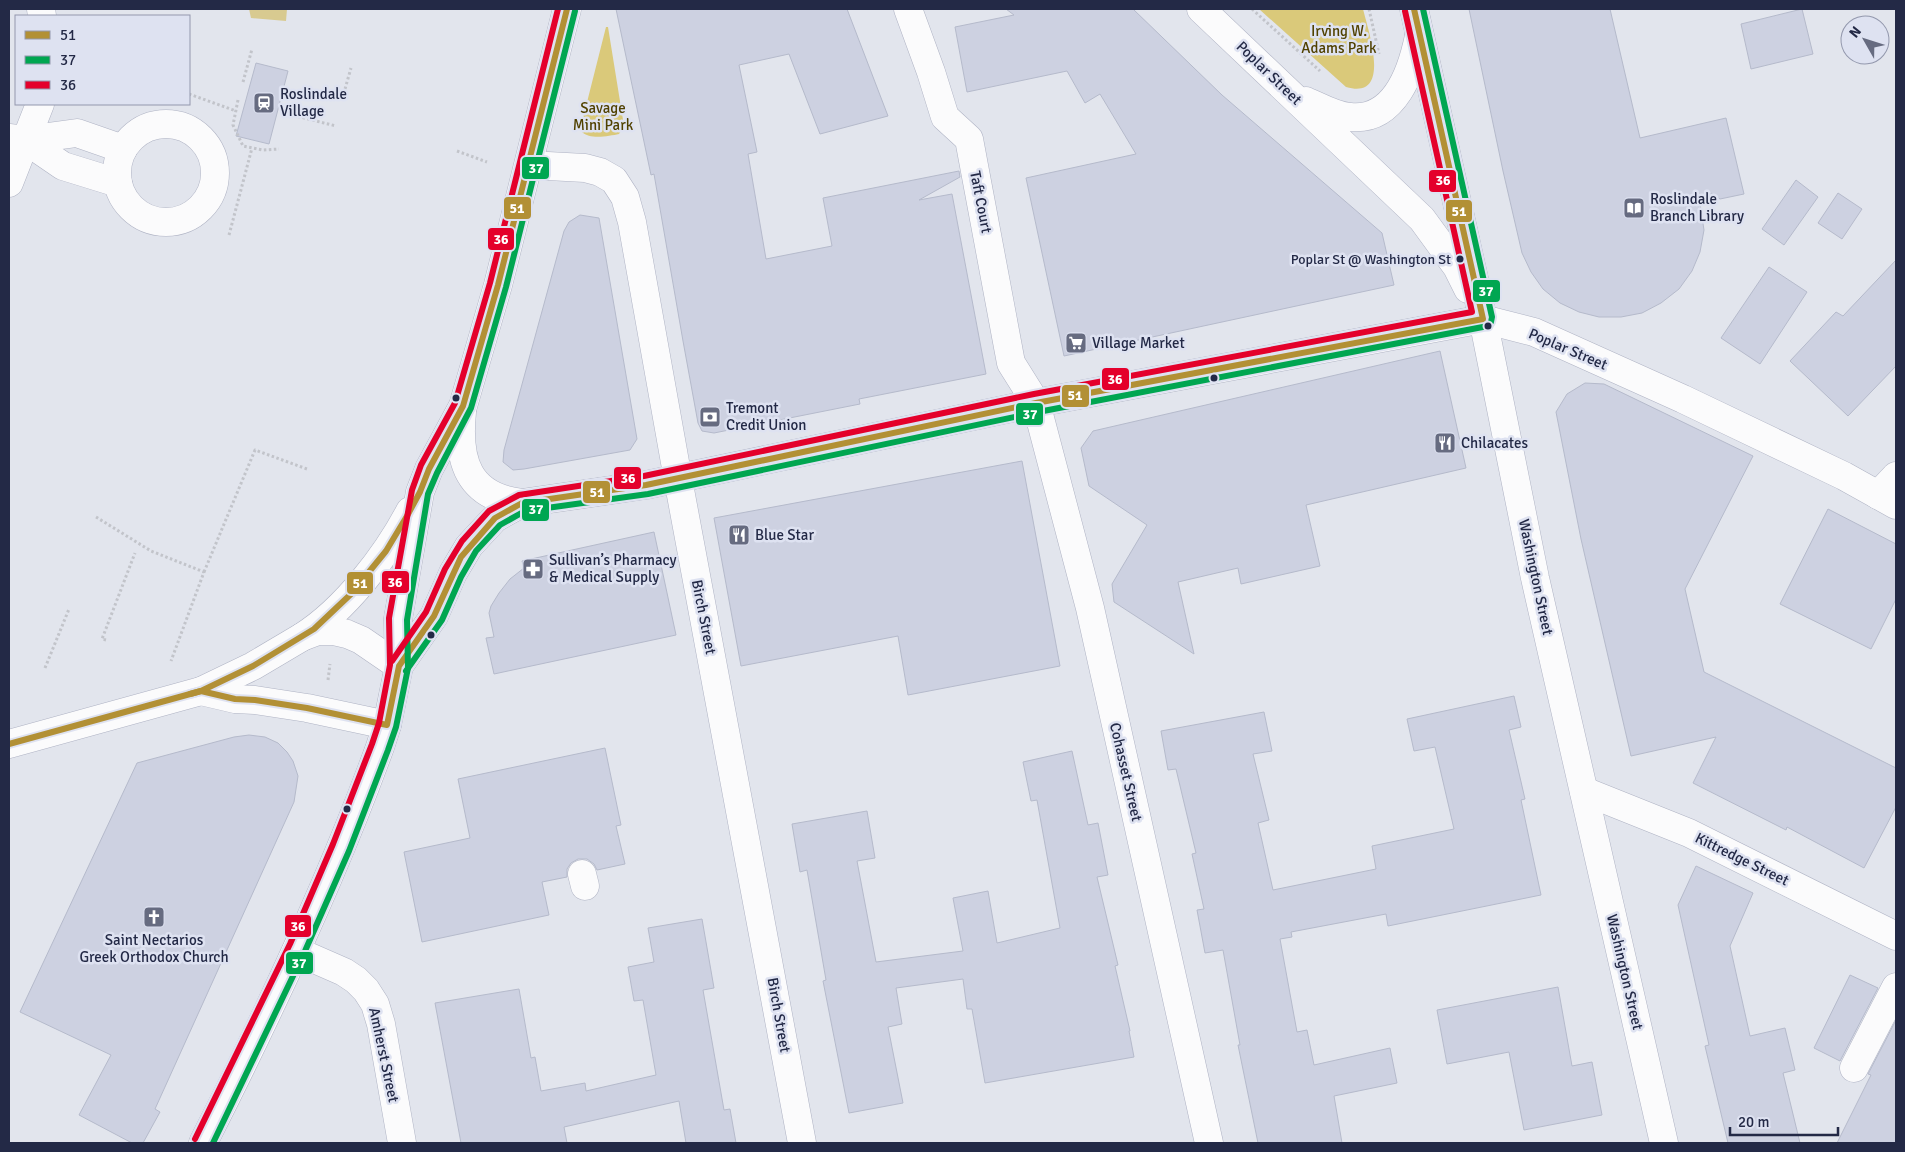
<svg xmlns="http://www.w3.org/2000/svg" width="1905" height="1152" font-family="Signika,sans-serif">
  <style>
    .green { fill: #dac97a }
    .forest { fill: #d8ca90 }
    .building { fill: #cdd1e1; stroke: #b5bacb }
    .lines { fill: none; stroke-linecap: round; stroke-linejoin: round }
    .minor-casing { stroke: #afb3c4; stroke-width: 29 }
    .major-casing { stroke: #afb3c4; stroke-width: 29 }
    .path { stroke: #c2c4ca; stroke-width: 3; stroke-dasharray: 2.5 2.5; stroke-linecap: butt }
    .minor { stroke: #fbfbfc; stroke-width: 28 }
    .major { stroke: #fbfbfc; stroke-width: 28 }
    .bus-1-casing { stroke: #dee2f1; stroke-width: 10 }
    .bus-2-casing { stroke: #dee2f1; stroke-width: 10 }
    .bus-3-casing { stroke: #dee2f1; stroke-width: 10 }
    .bus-1 { stroke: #b29035; stroke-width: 6 }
    .bus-2 { stroke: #00a651; stroke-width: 6 }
    .bus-3 { stroke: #e4002b; stroke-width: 6 }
    .bus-dot { fill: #232946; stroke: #dee2f1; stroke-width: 2 }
    .labels { text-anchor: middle; stroke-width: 5; stroke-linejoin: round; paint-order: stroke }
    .bus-label { font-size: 14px; fill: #232946; stroke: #dee2f1; text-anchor: end }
    .park-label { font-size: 15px; fill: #504100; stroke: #dee2f1 }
    .street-label { font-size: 15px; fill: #232946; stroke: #dee2f1 }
    .poi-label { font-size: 15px; fill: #232946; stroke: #dee2f1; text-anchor: start }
    .line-badge { stroke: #dee2f1; stroke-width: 2 }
    .badge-label { font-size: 14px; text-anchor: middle; font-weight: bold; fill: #fff }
  </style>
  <rect width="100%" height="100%" fill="#e2e5ed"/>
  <!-- green -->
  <g class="green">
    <path d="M 1259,9 L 1363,9 C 1368,30 1393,101 1346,87 Z"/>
    <path d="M 606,27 L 608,27 L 624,126 L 619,134 C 609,136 590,140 582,132 L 581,126 Z"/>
  </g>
  <!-- forest -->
  <polygon class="forest" points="249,9 287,9 286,21 251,18"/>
  <!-- building -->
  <g class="building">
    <polygon points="616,9 847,9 888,116 820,134 789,54 739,65 757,152 748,154 766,259 832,246 823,198 959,171 960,177 919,200 952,194 986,374 859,399 860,404 714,433 702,431 698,423 683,341 654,174 651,175"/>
    <polygon points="1006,9 1133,9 1222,95 1382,233 1394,285 1064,356 1026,178 1136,154 1100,94 1085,103 1067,71 967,92 955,27 1014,15"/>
    <polygon points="1469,9 1610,9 1640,138 1726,118 1744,194 1720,199 1711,193 1709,202 1700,204 1704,230 1700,252 1692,271 1679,289 1661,303 1642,313 1621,317 1599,317 1579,312 1560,303 1543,289 1531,272 1522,253 1503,171"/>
    <polygon points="1802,9 1813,54 1751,69 1741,24"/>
    <polygon points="256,63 288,71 269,144 236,136"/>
    <polygon points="1796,180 1818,197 1784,245 1762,229"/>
    <polygon points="1838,193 1862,209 1842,239 1818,223"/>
    <polygon points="580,215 599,218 637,439 630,450 524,469 513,470 503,462 504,450 564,231 569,222"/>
    <polygon points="1896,260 1896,366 1848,416 1790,361 1836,312 1843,316"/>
    <polygon points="1769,267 1807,292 1760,364 1721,338"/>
    <polygon points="1440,351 1466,468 1306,505 1320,566 1241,584 1238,568 1178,582 1194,654 1114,602 1112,584 1147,525 1089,486 1081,448 1093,431"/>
    <polygon points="1585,383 1604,384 1753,456 1685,589 1704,672 1896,768 1896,807 1864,868 1787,827 1786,830 1693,783 1716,737 1631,756 1581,539 1556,412 1567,394"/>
    <polygon points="1022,461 1060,666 908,695 898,636 741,666 714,518"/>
    <polygon points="1828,509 1896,544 1896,599 1871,649 1780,604"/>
    <polygon points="654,532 676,635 494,674 486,638 494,637 489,613 491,606 499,593 510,579 524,568 522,561"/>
    <polygon points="1514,696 1521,727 1509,730 1525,799 1521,800 1541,895 1388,926 1386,914 1291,932 1292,937 1280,939 1297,1032 1307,1030 1314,1065 1390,1048 1397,1083 1334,1096 1342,1143 1258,1143 1238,1045 1240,1045 1223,950 1205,953 1197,910 1204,909 1192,854 1196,853 1176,769 1168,770 1161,731 1264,712 1272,751 1253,754 1269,820 1258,823 1273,890 1376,869 1372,846 1454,829 1435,747 1414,751 1407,719"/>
    <polygon points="249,735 265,737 278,743 287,752 293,761 298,776 294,802 155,1109 160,1112 143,1143 132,1143 79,1115 111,1055 20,1012 137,763 234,737"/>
    <polygon points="605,748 621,825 616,826 625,864 597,870 594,864 587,859 578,859 571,863 567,869 567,877 542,882 549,915 422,942 404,852 470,838 458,779"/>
    <polygon points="1072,751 1088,825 1098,823 1108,875 1097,877 1118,965 1115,966 1130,1031 1129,1031 1134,1057 985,1083 972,1009 967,1009 963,979 896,988 902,1024 888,1027 903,1103 849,1113 823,981 826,980 807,870 800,872 792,824 867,811 875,858 857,861 876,962 963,951 953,898 988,891 997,943 1060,928 1037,800 1031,801 1023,762"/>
    <polygon points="1696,866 1753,893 1730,946 1750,1036 1785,1028 1795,1070 1783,1073 1800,1143 1728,1143 1705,1046 1709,1045 1678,905"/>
    <polygon points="702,919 714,988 703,990 724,1110 730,1109 736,1143 686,1143 679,1101 564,1127 567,1143 461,1143 435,1003 519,989 531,1058 535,1057 541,1091 585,1083 586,1091 656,1075 643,1000 634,1001 628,967 654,962 648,928"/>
    <polygon points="1850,975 1878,988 1840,1061 1814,1048"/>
    <polygon points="1558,987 1572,1066 1592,1062 1602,1115 1524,1130 1509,1052 1447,1064 1437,1010"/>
    <polygon points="1896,1020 1896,1143 1837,1143 1871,1075 1868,1074"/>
  </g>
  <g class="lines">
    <!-- minor casing -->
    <g class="minor-casing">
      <g id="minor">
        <polyline points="41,9 42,16"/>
        <polyline points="908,9 931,72 945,117 969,139 1011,363 1036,403 1090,608 1209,1143"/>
        <circle cx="166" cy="173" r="49"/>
        <polyline points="9,138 25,140 77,133 123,149"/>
        <polyline points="25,140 63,166 118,183"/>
        <polyline points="529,165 585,168 600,172 614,180 625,197 632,222 678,479 802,1143"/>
        <polyline points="9,183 40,104"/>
        <polyline points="1483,319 1534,332 1683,399 1844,476 1896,505"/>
        <polyline points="1878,495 1896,476"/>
        <polyline points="201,691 235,699 255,700 307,708 387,725"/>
        <polyline points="9,744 201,691 253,666 302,637 318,631 334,631 347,634 361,640 399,666"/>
        <polyline points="1584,791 1689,833 1896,936"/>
        <polyline points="582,874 585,886"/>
        <polyline points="296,951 344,972 356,980 366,990 375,1004 381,1024 402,1143"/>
        <polyline points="1854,1068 1896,987"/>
      </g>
    </g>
    <!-- major casing -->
    <g class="major-casing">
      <g id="major">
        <polyline points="1201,9 1422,219 1457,267 1468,289"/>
        <polyline points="1414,9 1483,319 1535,578 1664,1143"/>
        <path d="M 1306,101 C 1320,107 1335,116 1350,117 C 1395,122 1412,70 1419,36"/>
        <path d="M 462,412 C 457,461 468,497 522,503"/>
        <path d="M 302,637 C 345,610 387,555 410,511"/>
        <polyline points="399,666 434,616 453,573 469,546 495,518 522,503 646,485 1036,403 1483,319"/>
        <path d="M 203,1143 C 268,1015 331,882 380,747 L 387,725 L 399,666 L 398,619 L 420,492 L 429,469 L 463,406 L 498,285 L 567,9"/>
      </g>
    </g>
    <!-- path -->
    <g class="path">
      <polyline points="1252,9 1320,71"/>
      <polyline points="1369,9 1379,54"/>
      <polyline points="243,82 252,49"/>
      <polyline points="345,89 351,68"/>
      <polyline points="189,94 236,111"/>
      <polyline points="238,100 233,125 243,146 263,150 279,149"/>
      <polyline points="288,114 336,126"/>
      <polyline points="457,151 487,162"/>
      <polyline points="229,235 252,148"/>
      <polyline points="96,517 151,551 204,572 171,661"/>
      <polyline points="204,572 255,450 307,469"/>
      <polyline points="106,640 102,639 135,553"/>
      <polyline points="45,668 69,609"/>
      <polyline points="328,680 330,664"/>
    </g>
    <!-- minor -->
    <use href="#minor" class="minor"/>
    <!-- major -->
    <use href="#major" class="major"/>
    <!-- bus-1 casing -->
    <g class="bus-1-casing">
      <g id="bus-1">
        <polyline points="190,694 201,691 253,666 314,629 351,594 386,551 407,516 420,492 429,469 463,406 498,285 567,9"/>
        <polyline points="9,744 201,691 235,699 255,700 307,708 387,725 399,666 434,616 461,557 495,518 522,503 646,485 1036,403 1483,319 1414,9"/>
      </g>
    </g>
    <!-- bus-2 casing -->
    <g class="bus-2-casing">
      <g id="bus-2">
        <polyline points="406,671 442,620 461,577 476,551 500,525 525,511 648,494 1038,412 1488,326 1491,322 1492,317 1423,9"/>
        <polyline points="213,1143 305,951 349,851 388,750 396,727 408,668 407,620 428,494 437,473 471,408 506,287 575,11"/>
      </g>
    </g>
    <!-- bus-3 casing -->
    <g class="bus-3-casing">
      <g id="bus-3">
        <polyline points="392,661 426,612 445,569 462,541 489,511 519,495 644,476 1034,394 1472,312 1405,11"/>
        <polyline points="195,1139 290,944 333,844 372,744 379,723 390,665 389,618 412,490 421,465 455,403 490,283 558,9"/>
      </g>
    </g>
    <!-- bus-1 -->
    <use href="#bus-1" class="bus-1"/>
    <!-- bus-2 -->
    <use href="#bus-2" class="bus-2"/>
    <!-- bus-3 -->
    <use href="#bus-3" class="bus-3"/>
  </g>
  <!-- icons -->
  <defs>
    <g id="station-square" transform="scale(1.125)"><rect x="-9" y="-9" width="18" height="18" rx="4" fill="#666b80" stroke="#dee2f1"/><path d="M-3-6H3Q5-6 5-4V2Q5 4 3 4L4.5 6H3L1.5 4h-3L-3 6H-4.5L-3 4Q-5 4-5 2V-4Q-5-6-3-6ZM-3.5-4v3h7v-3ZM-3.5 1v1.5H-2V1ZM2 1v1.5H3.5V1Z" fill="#fff"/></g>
    <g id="library-square" transform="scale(1.125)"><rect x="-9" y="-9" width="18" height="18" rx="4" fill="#666b80" stroke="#dee2f1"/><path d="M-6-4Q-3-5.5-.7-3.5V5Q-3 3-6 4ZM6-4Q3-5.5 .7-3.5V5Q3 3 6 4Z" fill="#fff"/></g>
    <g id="supermarket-square" transform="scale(1.125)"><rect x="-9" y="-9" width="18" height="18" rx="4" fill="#666b80" stroke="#dee2f1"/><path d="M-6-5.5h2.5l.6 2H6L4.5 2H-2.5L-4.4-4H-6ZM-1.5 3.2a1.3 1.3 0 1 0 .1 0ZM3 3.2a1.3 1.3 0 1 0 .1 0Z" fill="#fff"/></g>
    <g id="bank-square" transform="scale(1.125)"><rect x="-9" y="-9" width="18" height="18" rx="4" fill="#666b80" stroke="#dee2f1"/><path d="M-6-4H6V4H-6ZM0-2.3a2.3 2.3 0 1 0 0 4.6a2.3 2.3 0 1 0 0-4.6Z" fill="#fff"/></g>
    <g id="restaurant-square" transform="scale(1.125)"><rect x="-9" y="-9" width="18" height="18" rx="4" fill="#666b80" stroke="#dee2f1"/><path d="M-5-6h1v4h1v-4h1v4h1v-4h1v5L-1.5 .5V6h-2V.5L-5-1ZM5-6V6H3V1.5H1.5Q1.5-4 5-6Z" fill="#fff"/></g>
    <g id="pharmacy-square" transform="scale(1.125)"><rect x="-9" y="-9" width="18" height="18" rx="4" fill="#666b80" stroke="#dee2f1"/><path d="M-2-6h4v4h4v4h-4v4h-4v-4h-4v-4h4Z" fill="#fff"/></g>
    <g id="church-square" transform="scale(1.125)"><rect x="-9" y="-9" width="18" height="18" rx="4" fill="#666b80" stroke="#dee2f1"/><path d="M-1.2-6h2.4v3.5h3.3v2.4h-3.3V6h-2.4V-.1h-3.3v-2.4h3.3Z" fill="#fff"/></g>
  </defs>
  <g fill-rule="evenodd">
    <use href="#station-square" x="264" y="103"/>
    <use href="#library-square" x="1634" y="208"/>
    <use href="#supermarket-square" x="1076" y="343"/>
    <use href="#bank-square" x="710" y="417"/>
    <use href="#restaurant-square" x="1445" y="443"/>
    <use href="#restaurant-square" x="739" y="535"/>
    <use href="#pharmacy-square" x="533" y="569"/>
    <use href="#church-square" x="154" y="917"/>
  </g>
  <!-- markers -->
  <g class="bus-dot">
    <circle cx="1460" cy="259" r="4.5"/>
    <circle cx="1488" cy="326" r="4.5"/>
    <circle cx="1214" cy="378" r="4.5"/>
    <circle cx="456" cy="398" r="4.5"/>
    <circle cx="431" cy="635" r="4.5"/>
    <circle cx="347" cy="809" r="4.5"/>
  </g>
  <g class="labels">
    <!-- bus labels -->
    <g class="bus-label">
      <text x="1451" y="264">Poplar St @ Washington St</text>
    </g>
    <!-- park labels -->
    <g class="park-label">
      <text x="1339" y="36">Irving W.<tspan x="1339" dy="17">Adams Park</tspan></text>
      <text x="603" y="113">Savage<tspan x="603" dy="17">Mini Park</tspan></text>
    </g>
    <!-- street labels -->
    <g class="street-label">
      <text transform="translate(1269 73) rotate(44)" y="5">Poplar Street</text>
      <text transform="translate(981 202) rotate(79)" y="5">Taft Court</text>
      <text transform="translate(1568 349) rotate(23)" y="5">Poplar Street</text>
      <text transform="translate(1536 577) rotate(78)" y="5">Washington Street</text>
      <text transform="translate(704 617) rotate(79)" y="5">Birch Street</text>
      <text transform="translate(1126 772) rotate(77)" y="5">Cohasset Street</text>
      <text transform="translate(1742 859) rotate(26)" y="5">Kittredge Street</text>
      <text transform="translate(1625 972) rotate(77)" y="5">Washington Street</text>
      <text transform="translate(779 1015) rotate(80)" y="5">Birch Street</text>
      <text transform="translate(384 1055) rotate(78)" y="5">Amherst Street</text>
    </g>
    <!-- poi labels -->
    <g class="poi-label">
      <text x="280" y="99">Roslindale<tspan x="280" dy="17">Village</tspan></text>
      <text x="1650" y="204">Roslindale<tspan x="1650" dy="17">Branch Library</tspan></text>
      <text x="1092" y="348">Village Market</text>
      <text x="726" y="413">Tremont<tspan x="726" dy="17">Credit Union</tspan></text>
      <text x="1461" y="448">Chilacates</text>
      <text x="755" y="540">Blue Star</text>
      <text x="549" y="565">Sullivan’s Pharmacy<tspan x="549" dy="17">&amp; Medical Supply</tspan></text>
      <text x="154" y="945" text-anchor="middle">Saint Nectarios<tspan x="154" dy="17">Greek Orthodox Church</tspan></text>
    </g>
  </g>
  <g class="line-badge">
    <rect x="521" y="156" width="29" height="24" rx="5" fill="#00a651"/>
    <rect x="1428" y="169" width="29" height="24" rx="5" fill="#e4002b"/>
    <rect x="503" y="196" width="29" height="24" rx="5" fill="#b29035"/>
    <rect x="1445" y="199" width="28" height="24" rx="5" fill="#b29035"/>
    <rect x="487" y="227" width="28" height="24" rx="5" fill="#e4002b"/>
    <rect x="1472" y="279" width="29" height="24" rx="5" fill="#00a651"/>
    <rect x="1101" y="367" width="29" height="24" rx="5" fill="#e4002b"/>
    <rect x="1061" y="384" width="29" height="24" rx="5" fill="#b29035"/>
    <rect x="1015" y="402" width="29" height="24" rx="5" fill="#00a651"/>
    <rect x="613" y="466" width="29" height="24" rx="5" fill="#e4002b"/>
    <rect x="582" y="480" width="29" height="24" rx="5" fill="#b29035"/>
    <rect x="521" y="498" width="29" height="24" rx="5" fill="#00a651"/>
    <rect x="381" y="570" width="29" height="24" rx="5" fill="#e4002b"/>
    <rect x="346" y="571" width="28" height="24" rx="5" fill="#b29035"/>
    <rect x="284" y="914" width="28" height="24" rx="5" fill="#e4002b"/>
    <rect x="285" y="951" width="29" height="24" rx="5" fill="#00a651"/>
  </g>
  <g class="badge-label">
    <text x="536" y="173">37</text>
    <text x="1443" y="185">36</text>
    <text x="517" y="213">51</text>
    <text x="1459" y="216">51</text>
    <text x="501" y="244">36</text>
    <text x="1486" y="296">37</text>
    <text x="1115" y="384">36</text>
    <text x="1075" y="400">51</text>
    <text x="1030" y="419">37</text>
    <text x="628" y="483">36</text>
    <text x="597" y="497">51</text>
    <text x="536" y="514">37</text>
    <text x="395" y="587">36</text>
    <text x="360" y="588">51</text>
    <text x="298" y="931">36</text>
    <text x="299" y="968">37</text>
  </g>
  <!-- border -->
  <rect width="1905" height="1152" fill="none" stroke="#232946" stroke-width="20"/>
  <!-- legend -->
  <rect x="15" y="15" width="175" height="90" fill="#dee2f1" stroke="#9398ad"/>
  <rect x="25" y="31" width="25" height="8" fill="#b29035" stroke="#9398ad"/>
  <text x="60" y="40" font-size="15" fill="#232946">51</text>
  <rect x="25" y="56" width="25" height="8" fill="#00a651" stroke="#9398ad"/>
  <text x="60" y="65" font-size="15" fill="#232946">37</text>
  <rect x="25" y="81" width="25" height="8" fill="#e4002b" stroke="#9398ad"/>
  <text x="60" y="90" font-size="15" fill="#232946">36</text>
  <!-- north arrow -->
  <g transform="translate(1865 40) rotate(309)"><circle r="24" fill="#dee2f1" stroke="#9398ad"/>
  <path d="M0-4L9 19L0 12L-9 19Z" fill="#666b80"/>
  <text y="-8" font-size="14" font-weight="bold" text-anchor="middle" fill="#232946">N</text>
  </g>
  <!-- scale -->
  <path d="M1730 1127v8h108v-8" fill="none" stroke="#232946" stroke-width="2.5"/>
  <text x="1738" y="1127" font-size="15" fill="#232946" stroke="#dee2f1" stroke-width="4" paint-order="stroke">20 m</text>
</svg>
